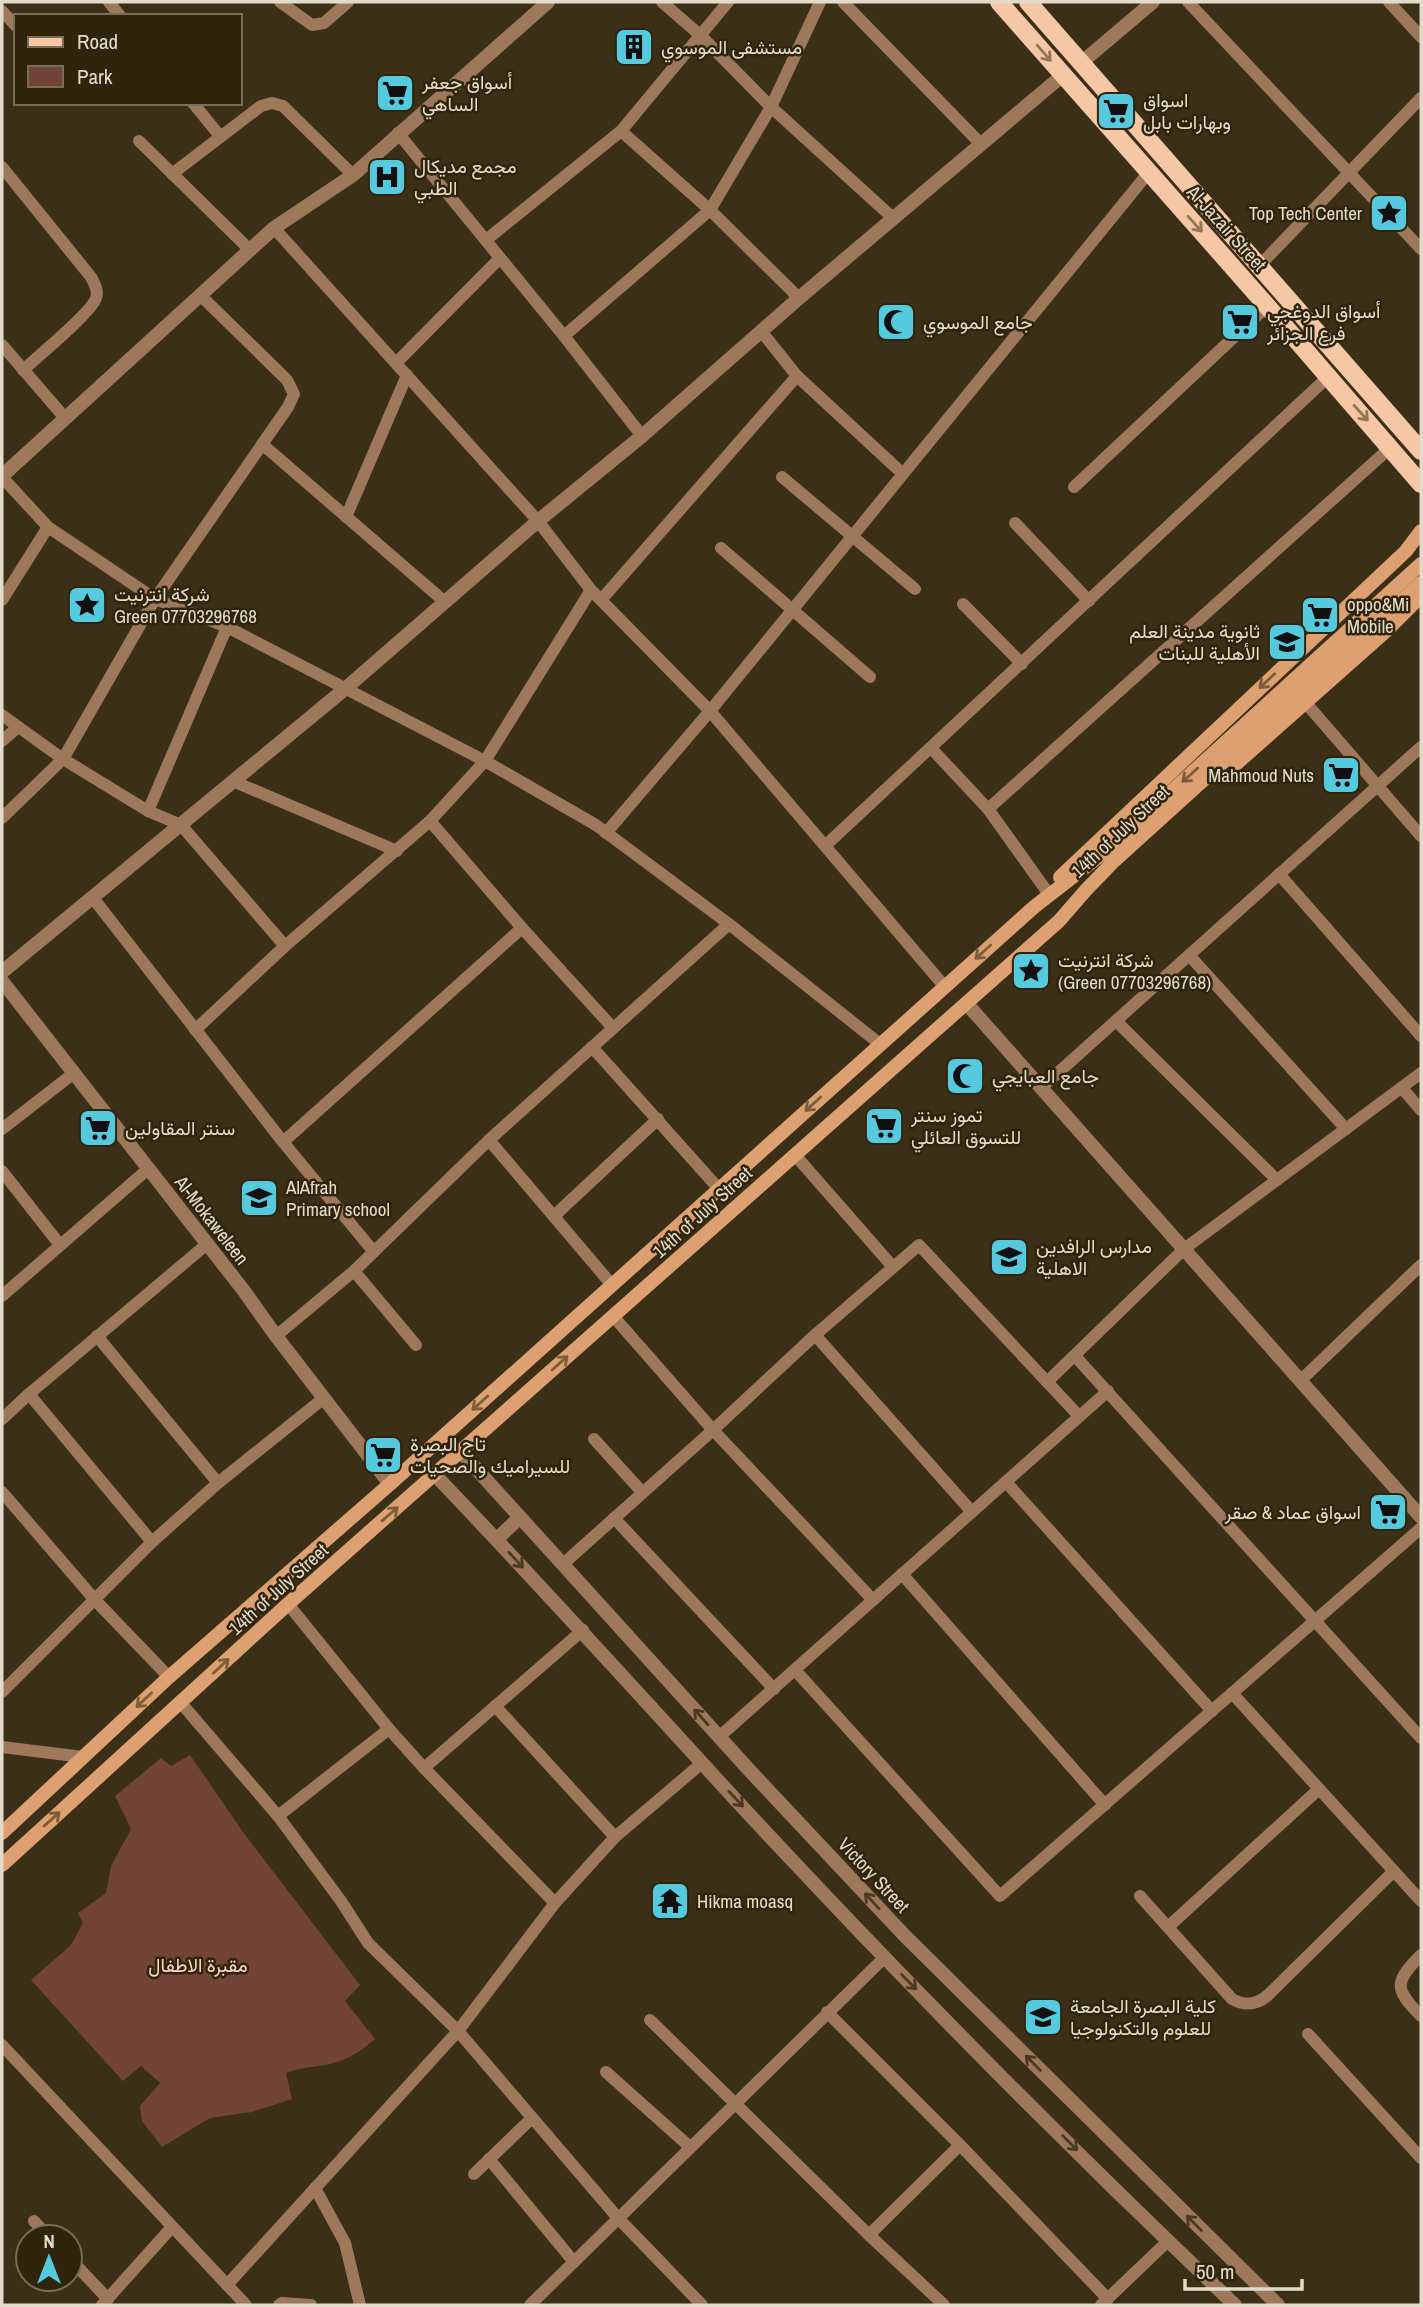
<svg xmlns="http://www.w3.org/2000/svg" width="1423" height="2307" font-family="'Archivo Narrow',Vazirmatn,sans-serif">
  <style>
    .green { fill: #724338 }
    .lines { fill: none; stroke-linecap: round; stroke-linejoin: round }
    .minor { stroke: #9e785b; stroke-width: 12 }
    .tertiary { stroke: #9e785b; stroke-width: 14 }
    .secondary { stroke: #dca071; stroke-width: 14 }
    .primary { stroke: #f6c7a4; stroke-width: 18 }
    .oneway { stroke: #937658 }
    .oneway2 { stroke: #7d5c39 }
    .oneway3 { stroke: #4c3a20 }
    .labels { text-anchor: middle; stroke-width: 5; stroke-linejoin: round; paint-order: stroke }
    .poi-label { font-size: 19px; fill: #e2dbcc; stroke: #30250c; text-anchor: start }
    .street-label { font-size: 19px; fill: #e2dbcc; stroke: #30250c }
    .park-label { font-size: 19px; fill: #f9d4cb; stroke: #30250c }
  </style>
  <rect width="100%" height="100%" fill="#3b2f17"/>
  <!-- green -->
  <path class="green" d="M 190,1755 L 243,1832 L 360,1985 L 345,2001 L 375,2039 C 361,2051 348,2060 330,2064 C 314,2068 303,2066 286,2073 L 292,2099 L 252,2112 L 210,2118 L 162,2147 L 142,2121 L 140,2106 L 160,2083 L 141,2066 L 123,2081 L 31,1980 L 71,1945 L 83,1923 L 78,1913 L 106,1893 L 111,1866 L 131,1829 L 115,1796 L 161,1758 L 171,1766 Z"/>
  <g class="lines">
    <!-- minor -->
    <g class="minor">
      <polyline points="109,2 120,16"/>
      <polyline points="280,2 312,25 324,23 348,2"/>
      <polyline points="662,2 701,36 771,107 893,218"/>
      <polyline points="843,2 980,143"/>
      <polyline points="1188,2 1421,249"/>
      <polyline points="1389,2 1421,37"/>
      <polyline points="2,11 16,26"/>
      <polyline points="193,103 220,136"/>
      <polyline points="621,131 710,210 799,298"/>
      <polyline points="398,133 564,336 642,436"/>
      <polyline points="139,141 250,250"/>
      <path d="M 2,167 L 91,277 C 94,283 99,291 96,298 C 93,311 36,358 23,370"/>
      <polyline points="172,174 261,106 272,103 283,106 353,175"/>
      <polyline points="274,228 538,521 591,590 710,711 945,987"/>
      <polyline points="486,240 621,131 728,2"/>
      <polyline points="1260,265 1421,98"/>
      <polyline points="761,331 797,376 903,474"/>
      <polyline points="564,336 710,210 771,107 820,2"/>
      <polyline points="2,345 65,418"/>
      <polyline points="396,363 500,258"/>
      <polyline points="262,444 445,602"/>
      <polyline points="2,477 48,527 155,599 227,627 485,761 596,825 729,924 880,1044"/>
      <polyline points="782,477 915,589"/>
      <polyline points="1074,487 1267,306"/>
      <polyline points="346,517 407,375"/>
      <polyline points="1015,523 1089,601"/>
      <polyline points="721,548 870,677"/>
      <polyline points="2,600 48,527"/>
      <polyline points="601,600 797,376"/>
      <polyline points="963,604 1022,664"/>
      <polyline points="1305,702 1421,836"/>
      <polyline points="2,715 63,759 148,811 181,825 285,946"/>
      <polyline points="2,741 18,727"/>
      <polyline points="931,748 988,809 1046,890"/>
      <polyline points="235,782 397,851"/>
      <polyline points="988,809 1391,447"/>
      <polyline points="148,811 227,627"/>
      <polyline points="2,818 63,759 155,599 288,407 294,394 287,380 200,295"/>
      <polyline points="430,821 522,928 613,1028"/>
      <polyline points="606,833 710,711 1149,172"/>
      <polyline points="826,845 1328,377"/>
      <polyline points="1279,874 1421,1036"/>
      <polyline points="93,898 283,1142 374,1252"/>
      <polyline points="1189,955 1346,1129"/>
      <polyline points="1116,1021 1277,1180"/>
      <polyline points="195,1030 285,946 430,821 485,761 591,590"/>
      <polyline points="592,1047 719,1189"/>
      <polyline points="1041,1088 1421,747"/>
      <polyline points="1402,1088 1421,1110"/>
      <polyline points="2,1129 74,1073"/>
      <polyline points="489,1140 612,1285"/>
      <polyline points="283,1142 522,928"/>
      <polyline points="795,1155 893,1267"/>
      <polyline points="2,1171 60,1245"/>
      <polyline points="554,1216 658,1119"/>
      <polyline points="354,1271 416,1345"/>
      <polyline points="2,1296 148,1169"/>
      <polyline points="613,1316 713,1430 873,1600"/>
      <polyline points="815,1335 972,1512"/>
      <polyline points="97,1336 218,1483"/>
      <polyline points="276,1336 354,1271 489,1140 729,924"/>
      <polyline points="1075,1356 1421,1738"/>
      <polyline points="1300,1381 1421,1265"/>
      <polyline points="1047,1382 1184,1249 1421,1073"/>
      <polyline points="29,1394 152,1542"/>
      <polyline points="2,1419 29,1394 207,1244"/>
      <polyline points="594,1439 642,1492"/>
      <polyline points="1006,1482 1212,1711"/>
      <polyline points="2,1492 95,1600 169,1677"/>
      <polyline points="614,1518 774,1689"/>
      <polyline points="563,1564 713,1430 815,1335 919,1245 1079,1416"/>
      <polyline points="902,1574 1105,1805"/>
      <polyline points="288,1604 389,1729 424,1768 555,1903"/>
      <polyline points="795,1670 1000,1896 1421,1528"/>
      <polyline points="2,1692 152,1542 218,1483 324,1398"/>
      <polyline points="1232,1693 1421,1901"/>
      <polyline points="181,1703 278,1816 341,1901 368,1943 458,2031 618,2218 702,2305"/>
      <polyline points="495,1706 615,1837"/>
      <polyline points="719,1737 1108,1391"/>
      <polyline points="2,1747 83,1757"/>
      <polyline points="424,1768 583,1630"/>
      <polyline points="278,1816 389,1729"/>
      <path d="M 1140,1896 L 1232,1999 C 1245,2006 1256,2005 1267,1996 L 1394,1871"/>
      <polyline points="1168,1927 1319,1789"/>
      <path d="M 1421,1955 C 1394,1982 1394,1989 1421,2016"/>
      <polyline points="827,2012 960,2145 1108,2299"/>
      <polyline points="650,2020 869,2235 944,2305"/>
      <polyline points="1308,2034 1421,2158"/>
      <polyline points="2,2045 246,2305"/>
      <polyline points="606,2072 690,2147"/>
      <polyline points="489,2159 574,2262"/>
      <polyline points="474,2174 532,2118"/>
      <polyline points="315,2188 345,2243 360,2305"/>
      <polyline points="34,2221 49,2237"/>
      <polyline points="869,2235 960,2145"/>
      <polyline points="70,2259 108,2299"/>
      <polyline points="227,2285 458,2031 555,1903 615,1837 702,1763"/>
      <polyline points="102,2305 172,2227"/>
      <polyline points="279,2305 282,2303 311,2305"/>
      <polyline points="530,2305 885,1957"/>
      <polyline points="1101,2305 1168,2241"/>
    </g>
    <!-- tertiary -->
    <g class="tertiary">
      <polyline points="1081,63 1153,2"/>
      <polyline points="2,476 274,228 353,175 548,2"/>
      <polyline points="2,972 346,688 538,521 642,436 799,298 1063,75"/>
      <polyline points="2,981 244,1291 276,1336 390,1484"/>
      <polyline points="967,1004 1421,1517"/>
      <polyline points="461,1452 751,1772 905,1936 1278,2305"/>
      <path d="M 435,1475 C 537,1581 635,1690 734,1798 C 895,1972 1063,2142 1235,2305"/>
      <polyline points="497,1539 519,1518"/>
    </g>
    <!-- secondary -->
    <g class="secondary">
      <polyline points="1236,764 1386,631 1421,596"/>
      <polyline points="1060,877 1406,551 1421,531"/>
      <polyline points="2,1833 169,1677 390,1484 1034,907 1106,851 1421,564"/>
      <polyline points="2,1865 288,1604 1059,921 1086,890 1114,861 1421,583"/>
    </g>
    <!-- primary -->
    <g class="primary">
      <polyline points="999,2 1267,306 1421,484"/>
      <polyline points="1028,2 1421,451"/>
    </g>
  </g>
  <!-- one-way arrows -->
  <defs><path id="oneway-shaft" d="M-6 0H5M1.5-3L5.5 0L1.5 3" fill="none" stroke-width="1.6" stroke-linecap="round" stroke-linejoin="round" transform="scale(1.75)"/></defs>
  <g class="oneway">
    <use href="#oneway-shaft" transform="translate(1044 53) rotate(49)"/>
    <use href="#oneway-shaft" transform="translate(1195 224) rotate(48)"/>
    <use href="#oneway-shaft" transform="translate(1361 413) rotate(48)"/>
  </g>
  <g class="oneway2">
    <use href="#oneway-shaft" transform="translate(1267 681) rotate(137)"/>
    <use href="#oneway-shaft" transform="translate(1190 775) rotate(138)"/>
    <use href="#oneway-shaft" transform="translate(983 952) rotate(138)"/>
    <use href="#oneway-shaft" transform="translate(813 1104) rotate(138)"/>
    <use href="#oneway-shaft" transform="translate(560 1363) rotate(-42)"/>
    <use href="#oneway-shaft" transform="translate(480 1403) rotate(138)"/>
    <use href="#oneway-shaft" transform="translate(390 1514) rotate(-41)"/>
    <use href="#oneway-shaft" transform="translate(221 1666) rotate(-43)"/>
    <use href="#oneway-shaft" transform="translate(144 1700) rotate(137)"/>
    <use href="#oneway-shaft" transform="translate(52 1819) rotate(-42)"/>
  </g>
  <g class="oneway3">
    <use href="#oneway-shaft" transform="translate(516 1560) rotate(47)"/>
    <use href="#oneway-shaft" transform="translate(701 1717) rotate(-132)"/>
    <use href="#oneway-shaft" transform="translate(736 1799) rotate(47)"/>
    <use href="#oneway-shaft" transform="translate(872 1901) rotate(-133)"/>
    <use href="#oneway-shaft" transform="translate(909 1982) rotate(45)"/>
    <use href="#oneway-shaft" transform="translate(1033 2063) rotate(-135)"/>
    <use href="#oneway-shaft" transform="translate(1070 2143) rotate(45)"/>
    <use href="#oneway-shaft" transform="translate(1194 2223) rotate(-135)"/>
  </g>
  <!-- icons -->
  <defs>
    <g id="building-square" transform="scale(2.0125)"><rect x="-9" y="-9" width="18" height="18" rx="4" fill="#55cadf" stroke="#30250c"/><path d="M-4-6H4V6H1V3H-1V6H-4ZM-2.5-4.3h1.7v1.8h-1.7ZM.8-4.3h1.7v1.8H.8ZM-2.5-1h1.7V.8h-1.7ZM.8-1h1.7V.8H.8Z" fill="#111"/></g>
    <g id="supermarket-square" transform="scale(2.0125)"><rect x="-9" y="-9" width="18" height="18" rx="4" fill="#55cadf" stroke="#30250c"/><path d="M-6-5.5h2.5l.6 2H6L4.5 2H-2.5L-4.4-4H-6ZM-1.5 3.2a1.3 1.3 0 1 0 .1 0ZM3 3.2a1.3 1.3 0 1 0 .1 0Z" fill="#111"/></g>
    <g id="hospital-square" transform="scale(2.0125)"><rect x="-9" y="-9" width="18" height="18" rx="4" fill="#55cadf" stroke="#30250c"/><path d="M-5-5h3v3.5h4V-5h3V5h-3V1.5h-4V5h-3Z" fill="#111"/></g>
    <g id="sight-square" transform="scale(2.0125)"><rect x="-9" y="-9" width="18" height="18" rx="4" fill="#55cadf" stroke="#30250c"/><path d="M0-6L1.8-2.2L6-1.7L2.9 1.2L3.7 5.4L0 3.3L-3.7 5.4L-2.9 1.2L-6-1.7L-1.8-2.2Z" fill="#111"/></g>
    <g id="mosque-square" transform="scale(2.0125)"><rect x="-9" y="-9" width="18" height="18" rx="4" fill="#55cadf" stroke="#30250c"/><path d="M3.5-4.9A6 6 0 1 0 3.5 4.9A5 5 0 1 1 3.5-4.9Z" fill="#111"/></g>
    <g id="school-square" transform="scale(2.0125)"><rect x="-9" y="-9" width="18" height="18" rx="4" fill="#55cadf" stroke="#30250c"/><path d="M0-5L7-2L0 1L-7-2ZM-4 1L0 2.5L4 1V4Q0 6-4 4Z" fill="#111"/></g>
    <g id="temple-square" transform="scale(2.0125)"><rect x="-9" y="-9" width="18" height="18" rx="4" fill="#55cadf" stroke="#30250c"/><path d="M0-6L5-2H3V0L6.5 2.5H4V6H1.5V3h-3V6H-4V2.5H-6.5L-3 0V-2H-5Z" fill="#111"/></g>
    <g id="university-square" transform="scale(2.0125)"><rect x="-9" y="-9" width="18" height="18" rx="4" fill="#55cadf" stroke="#30250c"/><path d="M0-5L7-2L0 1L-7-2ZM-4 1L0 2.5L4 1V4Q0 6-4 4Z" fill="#111"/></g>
  </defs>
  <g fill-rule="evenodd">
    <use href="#building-square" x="634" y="47"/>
    <use href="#supermarket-square" x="395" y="93"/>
    <use href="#supermarket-square" x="1116" y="111"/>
    <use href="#hospital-square" x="387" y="177"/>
    <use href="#sight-square" x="1389" y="213"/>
    <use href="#mosque-square" x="896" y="322"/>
    <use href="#supermarket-square" x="1240" y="322"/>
    <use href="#sight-square" x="87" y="605"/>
    <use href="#supermarket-square" x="1320" y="615"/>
    <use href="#school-square" x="1287" y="642"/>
    <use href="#supermarket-square" x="1341" y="775"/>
    <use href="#sight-square" x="1031" y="971"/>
    <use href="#mosque-square" x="965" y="1076"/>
    <use href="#supermarket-square" x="884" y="1126"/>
    <use href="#supermarket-square" x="98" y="1128"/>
    <use href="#school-square" x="259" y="1198"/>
    <use href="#school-square" x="1009" y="1257"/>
    <use href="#supermarket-square" x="383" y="1455"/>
    <use href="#supermarket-square" x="1388" y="1512"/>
    <use href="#temple-square" x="670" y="1901"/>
    <use href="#university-square" x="1043" y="2017"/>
  </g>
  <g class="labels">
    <!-- poi labels -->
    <g class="poi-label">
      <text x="661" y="54">مستشفى الموسوي</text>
      <text x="422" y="89">أسواق جعفر<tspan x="422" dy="22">الساهي</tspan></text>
      <text x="1143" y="107">اسواق<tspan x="1143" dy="22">وبهارات بابل</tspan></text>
      <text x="414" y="173">مجمع مديكال<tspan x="414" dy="22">الطبي</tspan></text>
      <text x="1362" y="220" text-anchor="end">Top Tech Center</text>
      <text x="1267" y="318">أسواق الدوغجي<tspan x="1267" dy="22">فرع الجزائر</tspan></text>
      <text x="923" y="329">جامع الموسوي</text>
      <text x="114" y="601">شركة انترنيت<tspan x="114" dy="22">Green 07703296768</tspan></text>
      <text x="1347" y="611">oppo&amp;Mi<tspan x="1347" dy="22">Mobile</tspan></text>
      <text x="1260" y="638" text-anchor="end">ثانوية مدينة العلم<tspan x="1260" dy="22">الأهلية للبنات</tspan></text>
      <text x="1314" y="782" text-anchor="end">Mahmoud Nuts</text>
      <text x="1058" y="967">شركة انترنيت<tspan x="1058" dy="22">(Green 07703296768)</tspan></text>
      <text x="992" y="1083">جامع العبايجي</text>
      <text x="911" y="1122">تموز سنتر<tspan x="911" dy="22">للتسوق العائلي</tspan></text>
      <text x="125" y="1135">سنتر المقاولين</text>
      <text x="286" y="1194">AlAfrah<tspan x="286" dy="22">Primary school</tspan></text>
      <text x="1036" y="1253">مدارس الرافدين<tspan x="1036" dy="22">اﻻهلية</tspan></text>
      <text x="410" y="1451">تاج البصرة<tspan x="410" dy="22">للسيراميك والصحيات</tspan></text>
      <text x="1361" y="1519" text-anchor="end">اسواق عماد &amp; صقر</text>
      <text x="697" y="1908">Hikma moasq</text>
      <text x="1070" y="2013">كلية البصرة الجامعة<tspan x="1070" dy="22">للعلوم والتكنولوجيا</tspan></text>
    </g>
    <!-- street labels -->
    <g class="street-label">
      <text transform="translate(1227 228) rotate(48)" y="7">Al-Jazair Street</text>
      <text transform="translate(1120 831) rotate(-43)" y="7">14th of July Street</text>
      <text transform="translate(702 1212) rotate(-42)" y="7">14th of July Street</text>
      <text transform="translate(212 1220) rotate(52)" y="7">Al-Mokaweleen</text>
      <text transform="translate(278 1589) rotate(-42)" y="7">14th of July Street</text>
      <text transform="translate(874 1875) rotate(47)" y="7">Victory Street</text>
    </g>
    <!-- park labels -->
    <g class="park-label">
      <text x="198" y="1972">مقبرة الاطفال</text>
    </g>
  </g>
  <!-- border -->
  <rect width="1423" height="2307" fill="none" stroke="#e2dbcc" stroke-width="7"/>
  <!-- legend -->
  <rect x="14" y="14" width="228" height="91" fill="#30250c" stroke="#776e59" stroke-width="2"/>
  <rect x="28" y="37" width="35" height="10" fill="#f6c7a4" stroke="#776e59" stroke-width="2"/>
  <text x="77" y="49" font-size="21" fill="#e2dbcc">Road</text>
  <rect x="28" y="66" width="35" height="21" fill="#724338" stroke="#776e59" stroke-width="2"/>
  <text x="77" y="84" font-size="21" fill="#e2dbcc">Park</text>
  <!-- north arrow -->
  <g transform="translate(49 2258)"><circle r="33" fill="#30250c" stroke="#776e59" stroke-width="2"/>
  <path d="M0-5L12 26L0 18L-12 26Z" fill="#55cadf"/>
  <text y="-10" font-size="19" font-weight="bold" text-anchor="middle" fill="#e2dbcc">N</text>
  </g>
  <!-- scale -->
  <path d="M1185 2279v10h117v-10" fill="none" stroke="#e2dbcc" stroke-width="3.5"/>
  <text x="1196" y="2279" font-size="21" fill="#e2dbcc" stroke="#30250c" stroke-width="5" paint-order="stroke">50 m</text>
</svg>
